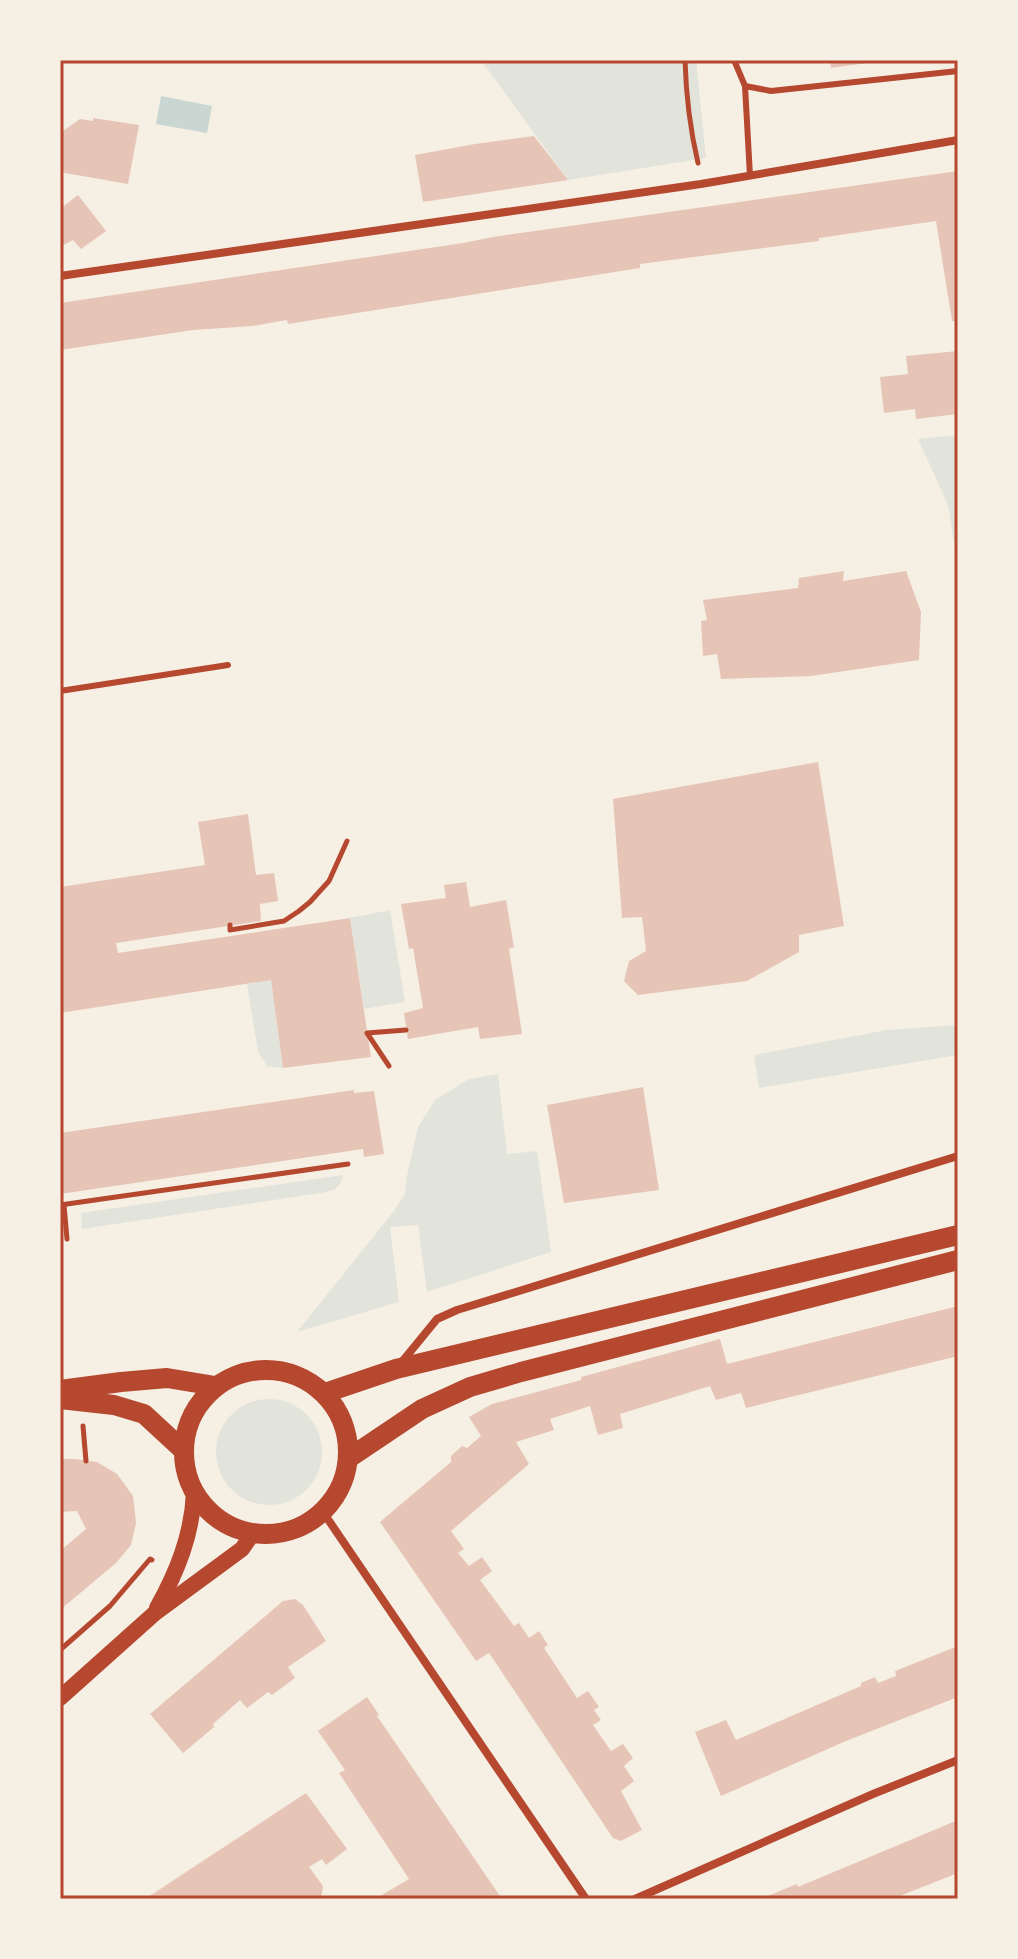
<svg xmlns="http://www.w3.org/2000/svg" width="1018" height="1959" font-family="Arial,sans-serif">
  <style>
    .green { fill: #e2e4dc }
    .water { fill: #c9d6d2 }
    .building { fill: #e6c5b7 }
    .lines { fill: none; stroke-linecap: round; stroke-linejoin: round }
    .path { stroke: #b5482f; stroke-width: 5 }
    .service { stroke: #b5482f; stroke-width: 6 }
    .minor { stroke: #b5482f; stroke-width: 8 }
    .secondary { stroke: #b5482f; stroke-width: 16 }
    .primary { stroke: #b5482f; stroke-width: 20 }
    .neatline { fill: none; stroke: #b5482f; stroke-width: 3 }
  </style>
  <rect width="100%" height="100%" fill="#f6efe4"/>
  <!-- green -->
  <g class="green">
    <polygon points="481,60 696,60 706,158 568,180"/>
    <polygon points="958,435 958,568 948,505 918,439"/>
    <polygon points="390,910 405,1002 364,1009 350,918"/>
    <polygon points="271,980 283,1068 267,1066 258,1052 247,984"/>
    <polygon points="958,1025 958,1055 759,1088 754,1055 887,1030"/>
    <polygon points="498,1074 507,1154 537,1151 551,1252 427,1292 418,1225 390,1227 399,1302 297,1332 394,1211 405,1194 407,1176 418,1127 435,1100 469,1079"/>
    <path d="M 343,1175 C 341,1186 337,1189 327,1192 L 82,1229 L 81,1213 Z"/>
    <circle cx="269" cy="1452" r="53"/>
  </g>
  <!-- water -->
  <polygon class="water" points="161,96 212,106 207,133 156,124"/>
  <!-- building -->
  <g class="building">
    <polygon points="830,60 873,60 874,62 831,68"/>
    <polygon points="93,118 139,125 128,184 65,173 60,166 60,133 80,119 93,121"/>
    <polygon points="534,136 568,180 423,202 415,155 475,144"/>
    <polygon points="958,171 958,321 952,321 936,221 819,238 819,241 787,245 640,264 640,268 319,319 288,324 287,320 253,326 193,330 60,350 60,303 463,243 493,237"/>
    <polygon points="78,195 106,231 81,249 73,240 60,247 60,209"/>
    <polygon points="958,351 958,414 916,419 915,409 884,413 880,377 908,374 906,356"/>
    <polygon points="844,571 843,581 906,571 921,612 919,660 811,676 721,679 717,654 703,656 701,621 707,620 703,600 798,588 799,578"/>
    <polygon points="818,762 844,926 799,935 799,952 747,981 638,995 624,981 629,961 646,951 642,917 622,918 613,799"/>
    <polygon points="248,814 256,875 274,873 278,901 260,904 261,921 116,943 118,953 350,918 371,1057 283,1068 271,980 60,1013 60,887 205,865 198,822"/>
    <polygon points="466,882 470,907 506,900 514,947 509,949 522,1034 480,1039 478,1027 408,1039 404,1013 423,1008 413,948 409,949 401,904 446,898 444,885"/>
    <polygon points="643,1087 659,1190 564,1203 547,1105"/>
    <polygon points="354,1090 354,1093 374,1091 384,1154 364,1157 363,1149 60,1194 60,1133"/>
    <polygon points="958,1306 958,1356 746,1408 741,1393 716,1400 710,1386 620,1414 623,1428 598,1435 590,1406 550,1419 554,1430 516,1442 529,1464 451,1531 464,1549 458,1553 469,1566 482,1557 492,1571 480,1580 514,1626 519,1623 529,1638 539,1631 548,1645 544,1648 577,1698 588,1691 599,1707 594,1710 601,1720 593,1725 611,1751 623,1744 633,1758 624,1766 634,1781 621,1791 642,1830 621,1841 613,1838 489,1653 476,1661 380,1522 451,1462 451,1456 462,1446 467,1448 481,1436 469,1417 492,1404 581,1380 581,1377 720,1339 727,1364"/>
    <polygon points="60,1459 74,1459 97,1462 117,1474 133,1496 136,1523 131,1545 116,1563 60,1610 60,1551 86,1529 77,1511 60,1512"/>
    <polygon points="295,1599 303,1605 326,1641 288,1667 295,1678 272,1695 268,1692 247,1708 240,1700 213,1724 214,1727 183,1753 150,1714 283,1601"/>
    <polygon points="958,1646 958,1697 846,1741 721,1796 695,1732 726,1720 736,1740 861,1686 861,1683 875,1677 878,1683 896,1676 895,1671"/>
    <polygon points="367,1697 379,1715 377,1716 502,1899 375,1899 409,1879 339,1773 345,1770 318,1731"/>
    <polygon points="306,1793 347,1849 326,1865 322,1859 309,1867 323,1886 321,1899 145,1899"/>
    <polygon points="958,1820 958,1873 892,1899 760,1899 797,1884 798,1887"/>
  </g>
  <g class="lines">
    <!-- path -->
    <g class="path">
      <path d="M 685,60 C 686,95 690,129 698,163"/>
      <polyline points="230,925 230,930 284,921 299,911 310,902 329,881 347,841"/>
      <polyline points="389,1066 367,1033 406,1030"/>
      <polyline points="60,1205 348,1164"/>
      <polyline points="64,1205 67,1239"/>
      <polyline points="83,1426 86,1461"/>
      <polyline points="60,1650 110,1606 150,1559 152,1560"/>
    </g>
    <!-- service -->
    <g class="service">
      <polyline points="734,60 745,86 750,176"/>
      <polyline points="745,86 771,91 958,71"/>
      <polyline points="60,691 228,665"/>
    </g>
    <!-- minor -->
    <g class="minor">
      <polyline points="60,276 701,184 958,140"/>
      <polyline points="401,1363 437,1319 457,1310 958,1156"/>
      <polyline points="323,1512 586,1899"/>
      <polyline points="635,1899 873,1794 958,1760"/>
    </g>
    <!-- secondary -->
    <g class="secondary">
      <path d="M 157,1608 C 177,1572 192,1535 194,1493"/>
      <polyline points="60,1698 155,1613 242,1549 253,1533"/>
    </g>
    <!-- primary -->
    <g class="primary">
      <circle cx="266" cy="1452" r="82"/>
      <polyline points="60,1390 121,1382 167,1378 215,1386"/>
      <polyline points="325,1393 396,1369 958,1235"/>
      <polyline points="60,1399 114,1405 144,1414 183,1450"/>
      <polyline points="349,1458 422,1409 470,1387 521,1372 958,1260"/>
    </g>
  </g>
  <!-- border -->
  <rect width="1018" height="1959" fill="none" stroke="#f6efe4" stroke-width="124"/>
  <rect x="62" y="62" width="894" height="1835" class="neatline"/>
</svg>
